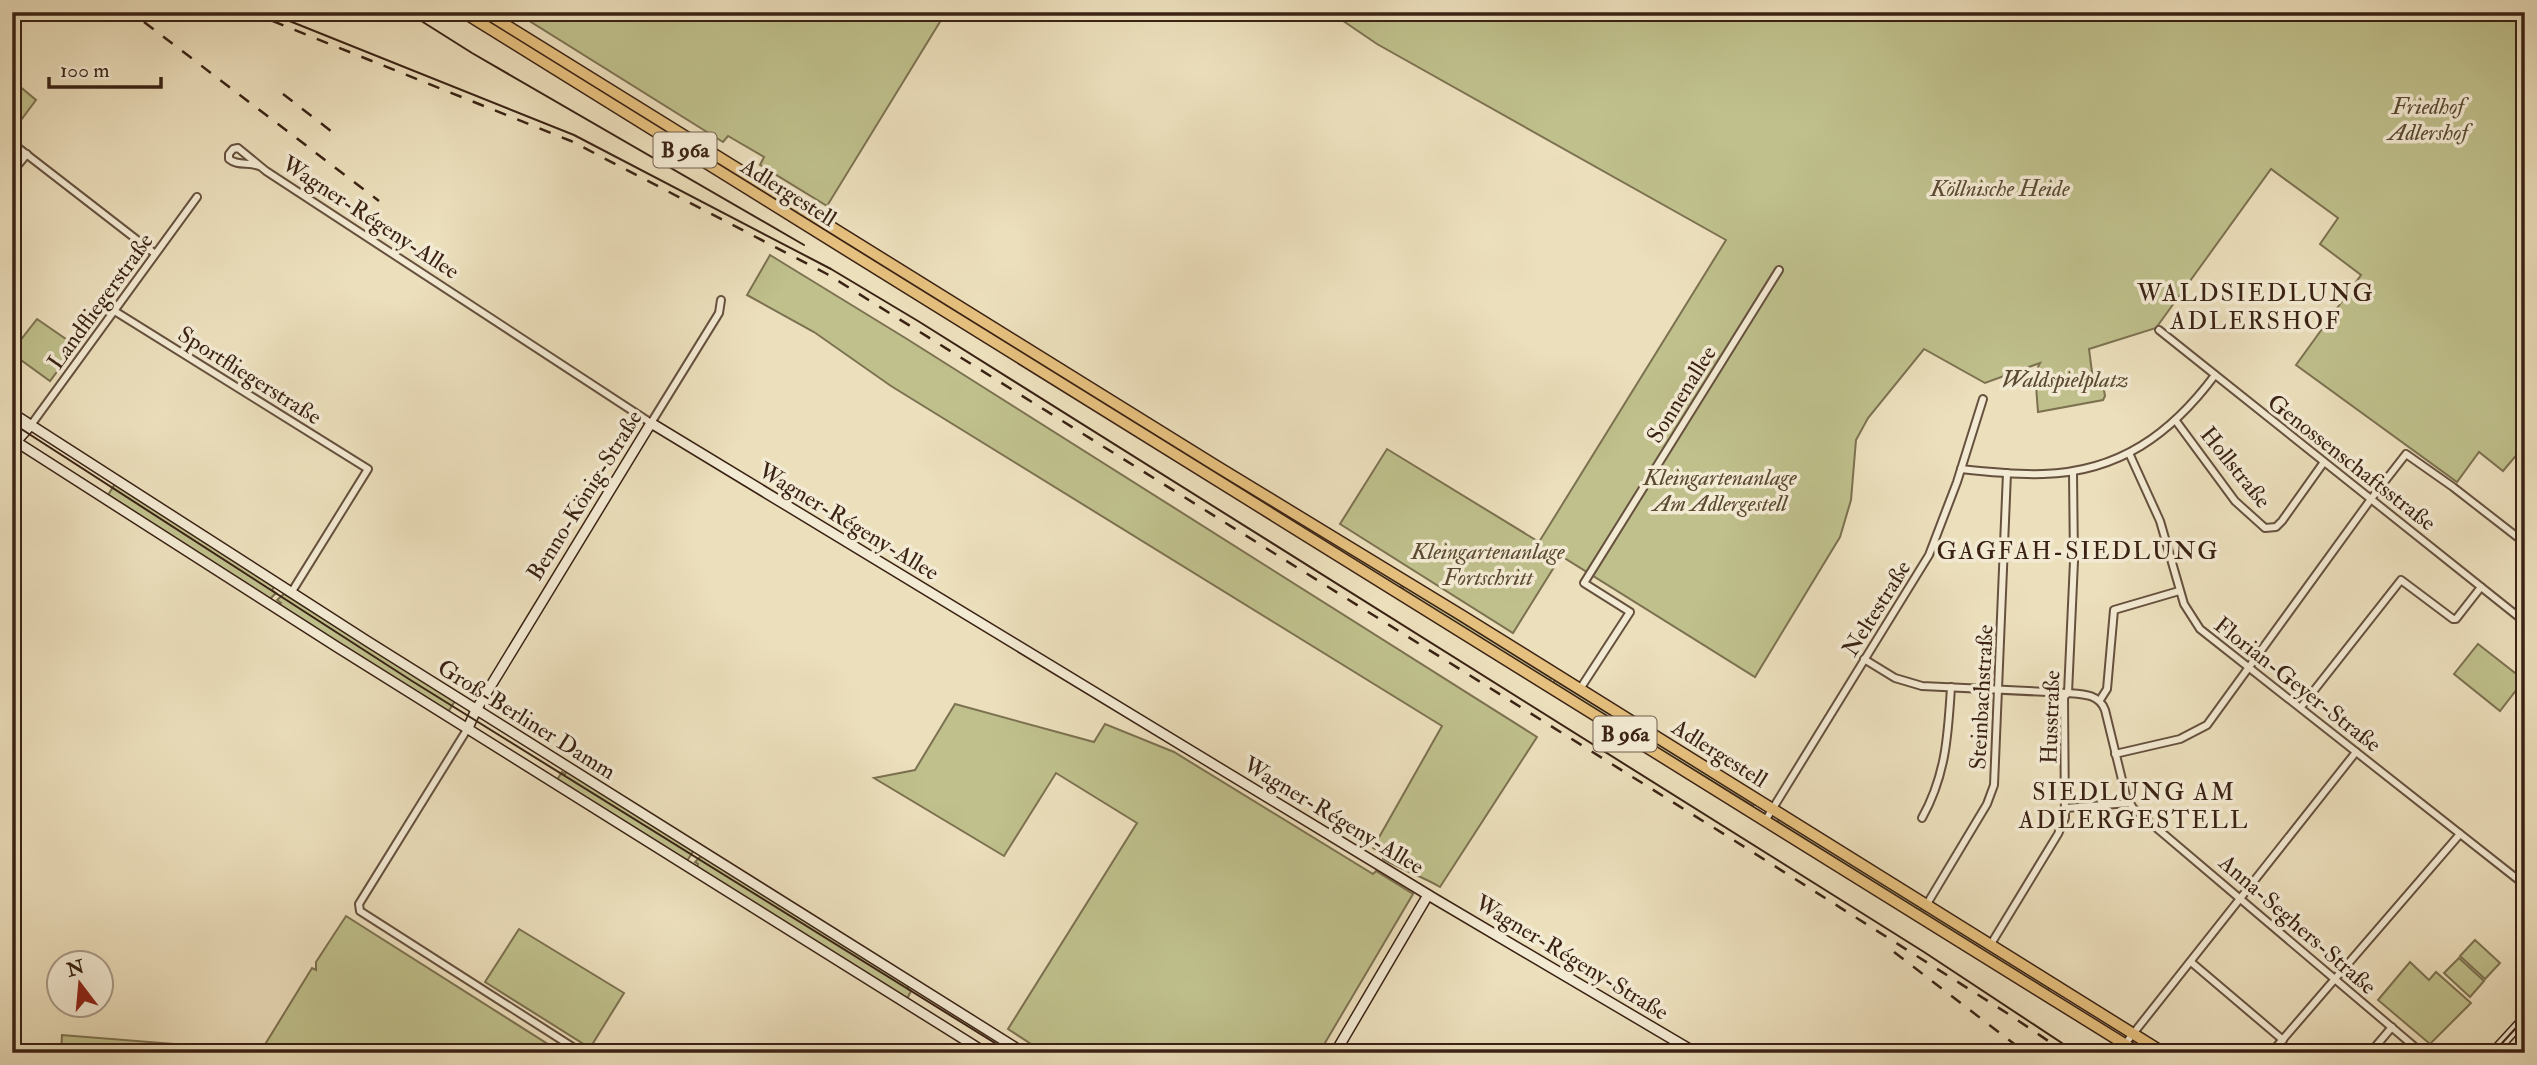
<svg xmlns="http://www.w3.org/2000/svg" width="2537" height="1065" font-family="'IM FELL Double Pica',serif">
  <style>
    .green { fill: #bfc08c; stroke: #7c7150; stroke-width: 2 }
    .lines { fill: none; stroke-linecap: round; stroke-linejoin: round }
    .street-casing { stroke: #66513e; stroke-width: 10 }
    .secondary-casing { stroke: #3a2214; stroke-width: 12 }
    .primary-casing { stroke: #3a2214; stroke-width: 13 }
    .street { stroke: #f3ead3; stroke-width: 6 }
    .secondary { stroke: #f3ead3; stroke-width: 9 }
    .primary { stroke: #e6c07e; stroke-width: 10 }
    .tram { stroke: #3a2214; stroke-width: 2 }
    .rail { stroke: #3a2214; stroke-width: 2.5; stroke-dasharray: 12 12; stroke-linecap: butt }
    .labels { text-anchor: middle; stroke-width: 7; stroke-linejoin: round; paint-order: stroke }
    .shield { fill: #f3ead3; stroke: #725e4d; stroke-width: 2 }
    .shield-label { font-size: 21px; font-weight: bold; fill: #3a2214 }
    .park-label { font-size: 23px; font-style: italic; fill: #5b4a32; stroke: #f3ead3 }
    .street-label { font-size: 23px; fill: #3a2214; stroke: #f3ead3 }
    .neighbourhood-label { font-size: 24px; letter-spacing: 2px; fill: #3a2214; stroke: #f3ead3 }
  </style>
  <rect width="100%" height="100%" fill="#ecdfbc"/>
  <filter id="stains"><feTurbulence type="fractalNoise" baseFrequency=".00286" numOctaves="4"/><feColorMatrix values="0 0 0 0 .2 0 0 0 0 .09 0 0 0 0 .02 0 0 0 .5 -.17"/></filter>
  <radialGradient id="worn" r=".72"><stop offset=".6" stop-color="#630" stop-opacity="0"/><stop offset="1" stop-color="#630" stop-opacity=".3"/></radialGradient>
  <!-- green -->
  <g class="green">
    <polygon points="470,12 479,12 730,168 727,172"/>
    <polygon points="515,12 946,12 827,206 760,165 764,157 728,136 723,142"/>
    <polygon points="1330,12 2525,12 2525,445 2503,471 2479,452 2457,482 2296,365 2361,275 2320,244 2338,218 2271,169 2156,328 2089,349 2093,380 2102,378 2105,396 2103,400 2038,412 2035,373 2040,363 1985,383 1924,349 1868,418 1856,440 1851,500 1840,537 1755,677 1561,556 1513,633 1340,524 1387,449 1539,542 1726,240 1377,44"/>
    <polygon points="12,80 36,100 21,120 12,113"/>
    <path d="M 770,255 L 907,339 L 1537,737 L 1440,887 C 1422,876 1401,870 1383,859 L 1384,855 L 1373,848 L 1442,726 L 891,386 L 814,332 L 747,295 Z"/>
    <polygon points="968,316 1207,464 1206,465 1161,441 966,320"/>
    <polygon points="37,319 76,346 50,381 14,355 18,348 12,344 15,339 19,342"/>
    <polygon points="1226,480 1265,500 1402,585 1400,589 1225,481"/>
    <polygon points="115,484 274,587 272,590 276,593 269,600 108,495"/>
    <polygon points="1404,586 1551,678 1550,682 1402,591"/>
    <polygon points="284,594 455,701 448,712 279,606 281,603 277,600"/>
    <polygon points="2478,644 2524,680 2500,711 2454,674"/>
    <polygon points="1554,680 1755,804 1753,806 1553,684"/>
    <polygon points="955,704 1094,742 1105,724 1174,752 1373,874 1376,871 1413,894 1319,1053 1045,1053 1008,1029 1137,823 1056,773 1004,856 874,778 915,770"/>
    <polygon points="567,771 694,850 687,861 557,780 562,772 565,774"/>
    <polygon points="1779,819 1922,908 1919,912 1777,823"/>
    <polygon points="702,855 909,985 907,988 911,991 907,999 697,867 698,864 695,862"/>
    <polygon points="1925,909 2050,987 2047,991 1922,913"/>
    <polygon points="346,916 562,1053 61,1053 62,1035 261,1051 312,968 316,970 316,962"/>
    <polygon points="519,929 624,993 590,1048 485,982"/>
    <polygon points="2475,940 2500,963 2485,979 2460,956"/>
    <polygon points="2459,958 2484,981 2470,997 2444,973"/>
    <polygon points="2410,962 2429,980 2436,972 2471,1003 2430,1044 2378,1000"/>
  </g>
  <g class="lines">
    <!-- street casing -->
    <g class="street-casing">
      <g id="street">
        <polyline points="12,143 154,253"/>
        <path d="M 259,166 C 249,162 237,166 229,159 L 229,154 L 233,149 L 238,148 L 266,171 L 651,423 L 719,313 L 721,300"/>
        <polyline points="12,172 27,154"/>
        <polyline points="113,310 368,469 291,593"/>
        <polyline points="2159,330 2525,622"/>
        <polyline points="2176,421 2235,501 2265,528 2276,527 2282,521 2324,462"/>
        <polyline points="31,425 197,197"/>
        <polyline points="2129,453 2160,521 2184,604 2200,629 2525,885"/>
        <path d="M 1961,469 C 1988,472 2016,475 2043,474 C 2119,472 2171,434 2215,375"/>
        <path d="M 1864,659 L 1895,678 L 1922,686 L 2068,693 C 2083,694 2099,694 2105,710 L 2126,796 L 2133,808 L 2422,1053"/>
        <polyline points="1580,689 1630,612 1584,583 1779,270"/>
        <polyline points="2100,700 2107,689 2114,610 2179,591"/>
        <polyline points="2301,707 2401,580 2453,619 2456,619 2481,587"/>
        <polyline points="468,728 359,904 360,911 582,1053"/>
        <polyline points="2115,754 2180,739 2207,725 2371,499 2406,454 2453,487 2525,543"/>
        <polyline points="2066,808 2129,803"/>
        <path d="M 1922,818 C 1946,775 1948,735 1951,687"/>
        <polyline points="1765,821 1929,555 1957,482 1983,399"/>
        <polyline points="1927,904 1987,804 1994,785 2007,473"/>
        <polyline points="1991,944 2058,834 2065,818 2064,697 2068,693 2074,561 2073,472"/>
        <polyline points="2191,962 2283,1040"/>
        <polyline points="2125,1044 2356,752"/>
        <polyline points="2271,1053 2460,834"/>
        <polyline points="2370,1053 2392,1027"/>
      </g>
    </g>
    <!-- secondary casing -->
    <g class="secondary-casing">
      <g id="secondary">
        <polyline points="12,413 367,641 1024,1053"/>
        <polyline points="12,432 30,425"/>
        <polyline points="12,439 337,647 986,1053"/>
        <polyline points="12,446 31,425"/>
        <polyline points="468,728 476,710 651,423 1435,899 1696,1053"/>
        <polyline points="1335,1053 1428,895"/>
        <polyline points="2493,1053 2525,1018"/>
      </g>
    </g>
    <!-- primary casing -->
    <g class="primary-casing">
      <g id="primary">
        <polyline points="463,12 2139,1053"/>
        <polyline points="485,12 1218,467 1461,615 2164,1053"/>
      </g>
    </g>
    <!-- street -->
    <use href="#street" class="street"/>
    <!-- secondary -->
    <use href="#secondary" class="secondary"/>
    <!-- primary -->
    <use href="#primary" class="primary"/>
    <!-- tram -->
    <g class="tram">
      <polyline points="267,12 574,135 831,269 918,321 1924,952 2077,1053"/>
      <polyline points="407,12 472,53 804,245"/>
      <polyline points="12,423 412,681 1011,1053"/>
      <polyline points="2493,1053 2525,1018"/>
    </g>
    <!-- rail -->
    <g class="rail">
      <polyline points="250,12 571,141 827,274 1735,841 2010,1015 2066,1053"/>
      <polyline points="144,22 379,201"/>
      <polyline points="283,94 340,138"/>
      <polyline points="1894,952 2026,1053"/>
    </g>
  </g>
  <g class="labels">
    <!-- shield labels -->
    <g class="shield">
      <rect x="653.5" y="132.5" width="63" height="35" rx="5"/>
      <rect x="1593.5" y="716.5" width="63" height="35" rx="5"/>
    </g>
    <g class="shield-label">
      <text x="685" y="157">B 96a</text>
      <text x="1625" y="741">B 96a</text>
    </g>
    <!-- park labels -->
    <g class="park-label">
      <text x="2428" y="114">Friedhof<tspan x="2428" dy="26">Adlershof</tspan></text>
      <text x="2000" y="196">Köllnische Heide</text>
      <text x="2065" y="387">Waldspielplatz</text>
      <text x="1720" y="485">Kleingartenanlage<tspan x="1720" dy="26">Am Adlergestell</tspan></text>
      <text x="1488" y="559">Kleingartenanlage<tspan x="1488" dy="26">Fortschritt</tspan></text>
    </g>
    <!-- street labels -->
    <g class="street-label">
      <text transform="translate(789 192) rotate(32)" y="8">Adlergestell</text>
      <text transform="translate(371 217) rotate(33)" y="8">Wagner-Régeny-Allee</text>
      <text transform="translate(100 301) rotate(-54)" y="8">Landfliegerstraße</text>
      <text transform="translate(250 375) rotate(32)" y="8">Sportfliegerstraße</text>
      <text transform="translate(1681 394) rotate(-58)" y="8">Sonnenallee</text>
      <text transform="translate(2352 462) rotate(38)" y="8">Genossenschaftsstraße</text>
      <text transform="translate(2236 467) rotate(51)" y="8">Hollstraße</text>
      <text transform="translate(584 495) rotate(-58)" y="8">Benno-König-Straße</text>
      <text transform="translate(849 521) rotate(31)" y="8">Wagner-Régeny-Allee</text>
      <text transform="translate(1876 608) rotate(-58)" y="8">Neltestraße</text>
      <text transform="translate(2298 684) rotate(38)" y="8">Florian-Geyer-Straße</text>
      <text transform="translate(1981 697) rotate(-87)" y="8">Steinbachstraße</text>
      <text transform="translate(2050 717) rotate(-88)" y="8">Husstraße</text>
      <text transform="translate(527 719) rotate(32)" y="8">Groß-Berliner Damm</text>
      <text transform="translate(1720 753) rotate(32)" y="8">Adlergestell</text>
      <text transform="translate(1334 815) rotate(31)" y="8">Wagner-Régeny-Allee</text>
      <text transform="translate(2298 924) rotate(41)" y="8">Anna-Seghers-Straße</text>
      <text transform="translate(1572 957) rotate(31)" y="8">Wagner-Régeny-Straße</text>
    </g>
    <!-- neighbourhood labels -->
    <g class="neighbourhood-label">
      <text x="2256" y="301">WALDSIEDLUNG<tspan x="2256" dy="28">ADLERSHOF</tspan></text>
      <text x="2078" y="559">GAGFAH-SIEDLUNG</text>
      <text x="2134" y="800">SIEDLUNG AM<tspan x="2134" dy="28">ADLERGESTELL</tspan></text>
    </g>
  </g>
  <!-- margin -->
  <rect width="2537" height="1065" fill="none" stroke="#ecdfbc" stroke-width="42"/>
  <rect x="14" y="14" width="2509" height="1037" fill="none" stroke="#3a2214" stroke-width="3.5"/>
  <rect x="21" y="21" width="2495" height="1023" fill="none" stroke="#3a2214" stroke-width="2"/>
  <!-- north arrow -->
  <g transform="translate(80 984) rotate(344)"><circle r="33" fill="#f3ead3" stroke="#a99a87" stroke-width="2"/>
  <path d="M0-5L12 26L0 18L-12 26Z" fill="#8f2418"/>
  <text y="-10" font-size="19" font-weight="bold" text-anchor="middle" fill="#3a2214">N</text>
  </g>
  <!-- scale -->
  <path d="M49 77v10h112v-10" fill="none" stroke="#3a2214" stroke-width="3.5"/>
  <text x="60" y="77" font-size="21" fill="#3a2214" stroke="#f3ead3" stroke-width="5" paint-order="stroke">100 m</text>
  <rect width="100%" height="100%" filter="url(#stains)"/>
  <rect width="100%" height="100%" fill="url(#worn)"/>
</svg>
